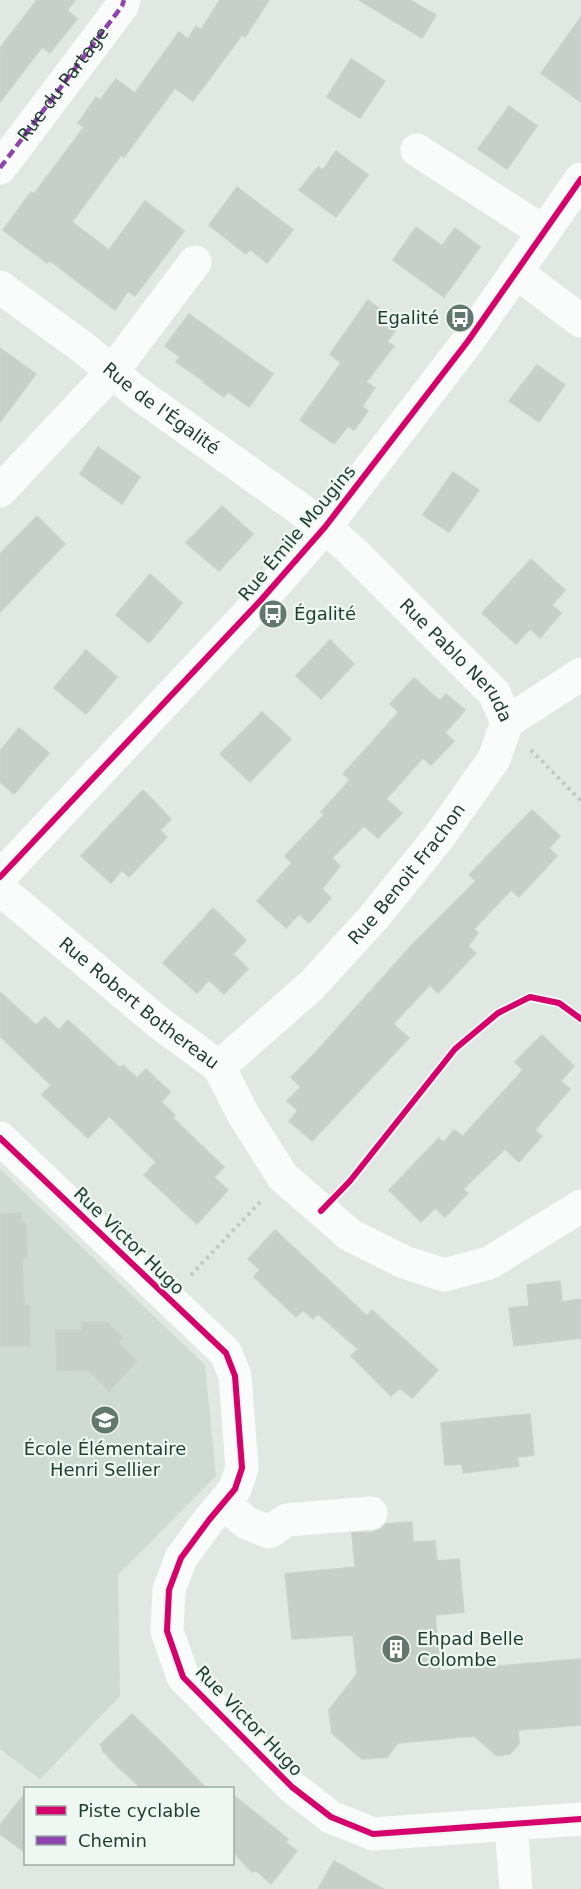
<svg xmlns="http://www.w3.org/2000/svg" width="581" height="1889" font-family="'DejaVu Sans',sans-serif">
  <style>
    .built { fill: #cedad3 }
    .building { fill: #c8cfcb; stroke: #cad1cd; stroke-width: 1.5 }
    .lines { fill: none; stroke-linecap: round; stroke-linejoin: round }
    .path { stroke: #bfc8c5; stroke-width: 4; stroke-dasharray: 3 4.5; stroke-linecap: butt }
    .minor { stroke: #fafcfb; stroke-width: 33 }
    .quiet { stroke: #8e44ad; stroke-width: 4.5; stroke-dasharray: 9 4.5; stroke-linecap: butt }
    .cycleway-casing { stroke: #eef7f2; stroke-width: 10 }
    .cycleway { stroke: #d6006c; stroke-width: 6 }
    .labels { text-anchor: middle; stroke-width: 4.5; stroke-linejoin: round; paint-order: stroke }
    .street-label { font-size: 18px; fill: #1e3c30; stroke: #eef7f2 }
    .poi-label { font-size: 18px; fill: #1e3c30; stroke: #eef7f2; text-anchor: start }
  </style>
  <rect width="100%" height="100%" fill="#e1e8e4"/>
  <!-- built -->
  <polygon class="built" points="0,1169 205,1365 216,1476 118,1575 120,1696 40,1779 0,1749"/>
  <!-- building -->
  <g class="building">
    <polygon points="37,0 75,0 67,10 77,19 50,53 42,47 0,102 0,48"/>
    <polygon points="220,0 269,0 245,37 242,35 193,101 175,88 124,157 121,155 72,222 109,250 145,201 184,231 135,296 128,291 115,310 49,260 47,263 3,230 31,192 34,194 84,127 78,123 96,97 100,100 116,79 135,93 179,32 188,39 196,26 201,30"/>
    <polygon points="359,0 410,0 436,15 422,38"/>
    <polygon points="581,17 581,102 541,73"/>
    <polygon points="351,59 385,81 360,118 327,97"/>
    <polygon points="509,106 537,126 507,169 478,149"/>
    <polygon points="336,151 368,175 336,217 299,190 318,167 323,170"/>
    <polygon points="237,187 293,230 267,263 250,249 246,254 209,225"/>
    <polygon points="416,227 442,246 455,228 480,247 444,297 393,260"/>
    <polygon points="368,300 400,324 387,342 394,346 366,382 375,388 362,406 368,411 354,430 348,426 334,444 300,420 341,363 330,354"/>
    <polygon points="189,314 273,374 249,407 228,392 224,397 204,383 205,382 176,362 180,357 165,346"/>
    <polygon points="0,348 36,374 0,422"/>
    <polygon points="537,365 565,385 539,422 509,401"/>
    <polygon points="98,447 140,477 122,504 80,474"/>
    <polygon points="453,472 479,490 449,532 423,515"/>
    <polygon points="222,506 253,534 219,571 186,543"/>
    <polygon points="37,516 65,544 0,612 0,554"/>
    <polygon points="531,559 565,590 552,605 561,613 540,638 530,629 516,644 482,613"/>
    <polygon points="150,574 182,603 149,643 116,615"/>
    <polygon points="330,640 354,664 321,699 296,676"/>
    <polygon points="86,650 117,677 86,714 54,688"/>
    <polygon points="414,678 440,701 446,694 465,710 445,733 454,741 431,765 423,758 386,799 402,813 378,838 364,826 332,858 340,866 322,889 331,898 309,923 299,914 286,928 257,901 292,863 285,856 324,815 321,812 350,780 343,774 399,712 390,704"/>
    <polygon points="262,712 291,739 250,782 220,754"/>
    <polygon points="19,728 49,753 14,794 0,782 0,751"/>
    <polygon points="143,790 171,819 160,830 167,837 129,877 122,870 111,883 81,856"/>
    <polygon points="532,810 560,836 549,848 557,856 519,897 511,890 474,929 478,933 468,946 476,953 438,993 430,985 393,1024 409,1038 312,1141 289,1121 298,1111 287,1101 301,1087 291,1077 316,1052 411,946 476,881 469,875"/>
    <polygon points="213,908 246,940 233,954 248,969 224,994 209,980 197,993 163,963"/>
    <polygon points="0,992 36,1025 45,1017 59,1030 68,1020 120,1068 123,1065 137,1078 146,1069 170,1092 161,1102 175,1115 173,1118 224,1167 214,1177 228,1190 197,1224 144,1175 156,1162 109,1116 88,1138 42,1095 51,1085 0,1036"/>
    <polygon points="542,1035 574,1066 561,1081 570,1089 535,1130 542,1136 519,1162 505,1149 463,1189 468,1193 445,1217 435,1208 421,1222 389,1190 439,1138 443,1143 454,1130 463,1136 523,1070 515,1062"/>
    <polygon points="21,1213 21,1223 26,1223 27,1258 22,1258 24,1306 29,1305 30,1346 0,1346 0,1214"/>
    <polygon points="275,1230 367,1316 372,1310 438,1370 412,1398 400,1388 391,1396 351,1356 358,1349 318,1314 313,1319 303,1310 296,1317 254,1277 260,1270 248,1259"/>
    <polygon points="560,1281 562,1302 581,1299 581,1338 514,1346 509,1308 529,1306 527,1285"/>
    <polygon points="82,1322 106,1322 123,1338 118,1343 137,1361 109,1391 88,1370 57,1371 56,1330 82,1330"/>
    <polygon points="530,1414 534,1455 517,1457 519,1466 463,1473 462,1464 445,1465 441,1423"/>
    <polygon points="412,1522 413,1542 435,1541 437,1561 459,1559 464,1612 435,1615 440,1671 581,1659 581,1725 518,1730 519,1744 510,1754 497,1756 474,1736 398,1743 387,1757 362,1759 332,1733 329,1710 357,1674 353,1635 292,1639 285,1574 355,1567 352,1533 373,1532 381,1529 386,1524"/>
    <polygon points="132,1714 166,1747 206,1788 141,1788 117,1766 102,1750 103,1748 100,1745"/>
    <polygon points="26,1792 26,1853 0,1834 0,1825"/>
    <polygon points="232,1794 288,1839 285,1842 297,1851 271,1884 257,1871 252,1872 232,1851"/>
    <polygon points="334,1861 383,1889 318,1889"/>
  </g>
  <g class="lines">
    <!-- path -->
    <g class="path">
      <polyline points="531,750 581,801"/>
      <polyline points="191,1275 262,1200"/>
    </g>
    <!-- minor -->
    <g class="minor">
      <polyline points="417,150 544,232"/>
      <path id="s1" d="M 0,168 L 122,6 L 124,0"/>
      <polyline points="516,272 581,321"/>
      <path id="s2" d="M 0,287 L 85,349 L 136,392 L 325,527 L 352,551 L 494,693 L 507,722"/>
      <polyline points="0,491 112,372 195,262"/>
      <polyline points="0,877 261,600 325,527 468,341 581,179"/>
      <path id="s3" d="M 0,889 L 158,1022 L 219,1067 L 243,1114 L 283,1177 L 350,1235 L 404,1262 L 444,1275 L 489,1263 L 581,1206"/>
      <path id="s4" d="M 219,1067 L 312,985 L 374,917 L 438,838 L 494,759 L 507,722 L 581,674"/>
      <polyline points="0,1138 226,1353 235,1376 242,1468 235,1489 209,1520 181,1558 169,1590 167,1631 183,1677 292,1787 331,1817 373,1834 581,1819"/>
      <polyline points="223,1504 247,1523 269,1532 287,1520 371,1513"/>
      <polyline points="511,1825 516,1889"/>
    </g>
    <!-- quiet -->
    <polyline class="quiet" points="0,168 122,6 124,0"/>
    <!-- cycleway casing -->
    <g class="cycleway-casing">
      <g id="cycleway">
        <polyline points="0,877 261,600 325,527 468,341 581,179"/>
        <polyline points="0,1138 226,1353 235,1376 242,1468 235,1489 209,1520 181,1558 169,1590 167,1631 183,1677 292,1787 331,1817 373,1834 581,1819"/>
        <polyline points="321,1211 350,1181 455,1049 498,1013 530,997 559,1003 581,1019"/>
      </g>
    </g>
    <!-- cycleway -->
    <use href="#cycleway" class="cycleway"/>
  </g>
  <!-- icons -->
  <defs>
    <g id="bus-disc" transform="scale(1.5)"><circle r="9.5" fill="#62786f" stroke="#eef7f2"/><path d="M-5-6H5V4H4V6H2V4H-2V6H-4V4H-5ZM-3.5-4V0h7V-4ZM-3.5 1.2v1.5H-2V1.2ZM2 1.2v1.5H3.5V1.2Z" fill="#fff"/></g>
    <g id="school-disc" transform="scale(1.5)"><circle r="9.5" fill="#62786f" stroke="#eef7f2"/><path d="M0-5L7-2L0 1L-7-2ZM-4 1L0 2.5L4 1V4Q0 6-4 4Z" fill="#fff"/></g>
    <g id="building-disc" transform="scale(1.5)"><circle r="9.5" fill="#62786f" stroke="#eef7f2"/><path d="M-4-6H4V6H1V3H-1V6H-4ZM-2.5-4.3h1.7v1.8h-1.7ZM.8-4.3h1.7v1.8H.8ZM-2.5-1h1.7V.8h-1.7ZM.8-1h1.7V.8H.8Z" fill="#fff"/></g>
  </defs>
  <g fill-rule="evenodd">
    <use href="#bus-disc" x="460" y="318"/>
    <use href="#bus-disc" x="273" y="614"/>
    <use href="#school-disc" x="105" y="1420"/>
    <use href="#building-disc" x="396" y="1649"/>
  </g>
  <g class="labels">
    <!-- street labels -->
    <g class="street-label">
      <text dy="6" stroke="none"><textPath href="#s1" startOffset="105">Rue du Partage</textPath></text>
      <text dy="6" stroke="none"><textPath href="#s2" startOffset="202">Rue de l'Égalité</textPath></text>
      <text transform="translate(297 533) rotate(-50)" y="6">Rue Émile Mougins</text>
      <text dy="6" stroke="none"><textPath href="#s2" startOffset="592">Rue Pablo Neruda</textPath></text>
      <text dy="6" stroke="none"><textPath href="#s4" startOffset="270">Rue Benoit Frachon</textPath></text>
      <text dy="6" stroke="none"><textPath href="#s3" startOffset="180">Rue Robert Bothereau</textPath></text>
      <text transform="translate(129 1241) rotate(44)" y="6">Rue Victor Hugo</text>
      <text transform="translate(249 1721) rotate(46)" y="6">Rue Victor Hugo</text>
    </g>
    <!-- poi labels -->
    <g class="poi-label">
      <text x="439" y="324" text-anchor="end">Egalité</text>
      <text x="294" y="620">Égalité</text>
      <text x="105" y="1455" text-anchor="middle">École Élémentaire<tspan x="105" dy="21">Henri Sellier</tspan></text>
      <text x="417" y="1645">Ehpad Belle<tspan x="417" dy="21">Colombe</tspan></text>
    </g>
  </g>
  <!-- legend -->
  <rect x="24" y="1787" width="210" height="78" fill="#eef7f2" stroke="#9baca4" stroke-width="1.5"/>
  <rect x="36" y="1806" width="30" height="9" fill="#d6006c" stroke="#9baca4" stroke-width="1.5"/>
  <text x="78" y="1817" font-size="18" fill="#1e3c30">Piste cyclable</text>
  <rect x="36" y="1836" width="30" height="9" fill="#8e44ad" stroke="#9baca4" stroke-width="1.5"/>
  <text x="78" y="1847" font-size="18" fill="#1e3c30">Chemin</text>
</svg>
